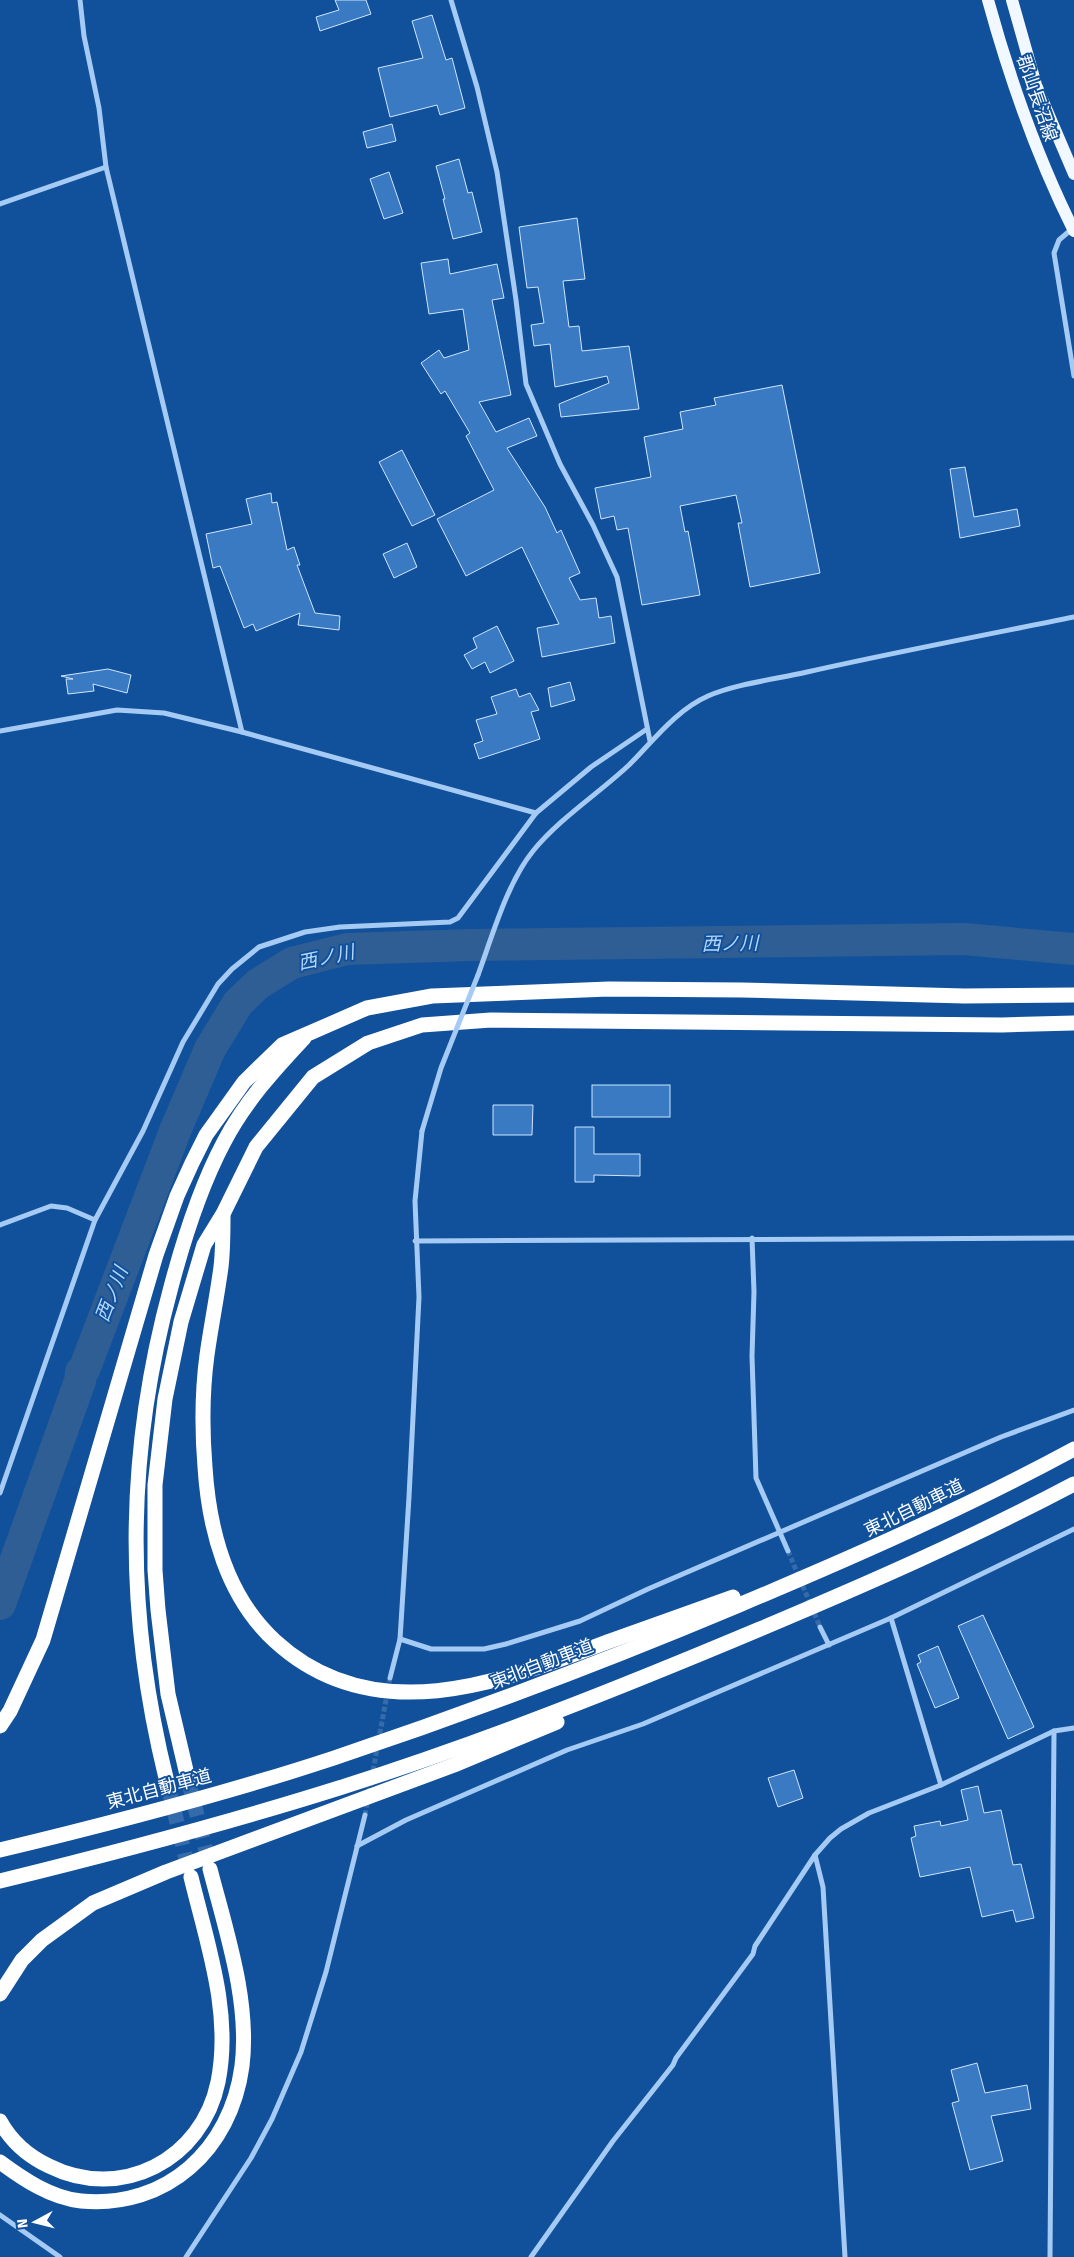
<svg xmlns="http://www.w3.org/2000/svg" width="1074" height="2257" font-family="'Fira Sans','Noto Sans JP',sans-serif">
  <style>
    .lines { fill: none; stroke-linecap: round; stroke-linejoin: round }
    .river { stroke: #2f5e94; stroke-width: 32 }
    .building { fill: #3a7ac3; stroke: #cee5fe }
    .minor-tunnel { stroke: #356baa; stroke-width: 5; stroke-dasharray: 5 2.5; stroke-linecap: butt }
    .motorway-tunnel { stroke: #356baa; stroke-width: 15; stroke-dasharray: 15 8; stroke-linecap: butt }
    .minor { stroke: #a5cbf4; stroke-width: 5 }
    .primary { stroke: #f2f8ff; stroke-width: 12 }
    .motorway { stroke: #fff; stroke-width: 15 }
    .minor-bridge { stroke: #a5cbf4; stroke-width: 5 }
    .labels { text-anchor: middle; stroke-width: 4; stroke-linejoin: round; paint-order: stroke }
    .street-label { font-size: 18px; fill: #fff; stroke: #11519b }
    .water-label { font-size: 19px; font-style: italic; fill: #b2d5fb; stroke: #11519b }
  </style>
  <rect width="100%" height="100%" fill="#11519b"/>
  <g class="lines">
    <!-- river -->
    <polyline class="river" points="0,1604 80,1381 81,1372 84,1370 175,1131 210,1049 238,1003 258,984 292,963 347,949 470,945 964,939 1074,949"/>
  </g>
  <!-- building -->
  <g class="building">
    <polygon points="335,0 366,0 371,14 320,31 316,17 339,10"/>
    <polygon points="432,15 446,60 452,58 465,108 440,115 437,105 390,117 378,68 423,58 412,21"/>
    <polygon points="392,124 396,141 367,148 363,132"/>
    <polygon points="459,159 468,193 472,192 482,232 453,239 443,199 445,199 436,166"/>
    <polygon points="389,172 403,213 384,219 370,179"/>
    <polygon points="577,218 585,279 563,281 569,327 579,326 582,351 629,346 639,409 561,417 559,404 609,383 607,376 555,387 550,344 534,346 531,325 544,323 538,287 527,288 519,227"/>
    <polygon points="448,259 450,274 497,264 504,298 492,300 511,395 479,402 496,432 529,418 537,436 507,448 545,507 557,533 561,530 580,573 569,578 580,600 596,598 599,618 611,616 615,643 542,657 537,628 559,624 522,547 466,576 437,519 494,490 466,436 470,433 445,391 441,394 421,363 439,350 444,358 469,350 463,309 429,314 421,263"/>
    <polygon points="782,385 820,573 750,587 738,523 742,523 736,495 680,506 685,532 688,531 700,595 642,605 628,528 617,530 614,516 601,519 595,488 651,477 644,437 683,429 680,412 716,405 714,398"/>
    <polygon points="402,450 435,515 412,526 379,462"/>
    <polygon points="965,467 974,517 1017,509 1020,526 960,538 950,469"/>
    <polygon points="271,493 272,503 277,502 287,550 294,547 300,565 297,565 315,613 340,616 339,630 298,625 300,613 256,631 253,624 244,628 220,566 213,568 206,534 252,524 246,499"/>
    <polygon points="407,543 417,567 394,578 383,554"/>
    <polygon points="497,626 514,661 490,673 485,662 472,669 464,655 477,648 473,638"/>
    <polygon points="108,669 131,675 127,693 93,684 94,691 68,694 66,679 73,679 61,676"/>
    <polygon points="570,682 575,700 551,707 548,688"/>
    <polygon points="516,689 519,697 530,693 539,710 531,712 540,739 479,759 474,744 483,741 476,720 497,714 491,697"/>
    <rect x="592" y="1085" width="78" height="32"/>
    <polygon points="493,1105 533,1105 532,1135 493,1135"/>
    <polygon points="575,1127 594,1127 594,1154 640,1154 640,1176 594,1175 594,1182 575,1182"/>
    <polygon points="983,1615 1034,1727 1008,1739 958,1626"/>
    <polygon points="938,1646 959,1698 935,1708 917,1664 921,1662 918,1655"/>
    <polygon points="794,1770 803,1798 778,1807 768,1778"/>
    <polygon points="978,1786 984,1813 1001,1810 1013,1865 1021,1864 1034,1918 1016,1922 1013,1910 982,1917 970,1867 920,1877 911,1838 916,1836 914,1826 940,1821 941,1826 968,1820 961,1790"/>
    <polygon points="977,2063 985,2093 1027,2085 1031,2109 991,2116 1003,2161 970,2170 952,2103 959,2101 951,2070"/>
  </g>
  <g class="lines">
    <!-- minor-tunnel -->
    <g class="minor-tunnel">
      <polyline points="788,1551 820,1627"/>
      <polyline points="365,1815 390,1678"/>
    </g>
    <!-- motorway-tunnel -->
    <g class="motorway-tunnel">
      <polyline points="188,1779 210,1867"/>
      <polyline points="168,1786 190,1875"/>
    </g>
    <!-- minor -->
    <g class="minor">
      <polyline points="80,0 84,36 99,108 106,167 242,732"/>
      <polyline points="451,0 477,87 497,172 516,300 526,384 560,464 593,525 617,577 650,741"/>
      <polyline points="0,204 106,167"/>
      <polyline points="1073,228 1059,240 1054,253 1074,376"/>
      <polyline points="0,731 117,710 164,713 242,732 536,813"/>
      <path d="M 478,975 C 492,937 507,883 533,851 C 560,818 598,794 629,765 C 653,741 676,710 708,696 C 735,684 777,679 807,672 C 896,652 985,635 1074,617"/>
      <polyline points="0,1225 51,1206 67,1208 95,1220"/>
      <polyline points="752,1238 754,1292 752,1356 756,1478 788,1551"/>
      <polyline points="415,1241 1074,1238"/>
      <polyline points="0,1493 95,1220 143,1131 183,1042 218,984 232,969 259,947 305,932 340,927 450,922 458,918 536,813 591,767 647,729"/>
      <polyline points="891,1618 941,1785"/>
      <polyline points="820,1627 829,1645"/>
      <polyline points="400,1639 431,1649 484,1649 506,1644 580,1621 648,1589 1001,1437 1074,1410"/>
      <polyline points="390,1678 400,1639 409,1497 419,1297 415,1201 422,1131"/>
      <polyline points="357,1846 406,1820 567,1750 643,1724 891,1618 1074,1529"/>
      <polyline points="815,1855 823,1887 845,2257"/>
      <polyline points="0,2215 60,2257"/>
      <polyline points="186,2257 251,2158 272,2119 301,2052 326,1972 365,1815"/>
      <polyline points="531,2257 613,2141 673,2065 676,2058 753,1954 755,1946 815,1855 830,1838 841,1829 869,1813 941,1785 1054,1731 1074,1728"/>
      <polyline points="1050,2257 1054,1731"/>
    </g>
    <!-- primary -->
    <g class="primary">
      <path d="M 988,0 C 1010,80 1037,157 1074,231"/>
      <polyline points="1012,0 1036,85 1074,174"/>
    </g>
    <!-- motorway -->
    <g class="motorway">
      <path d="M 223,1216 C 223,1233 223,1250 221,1267 C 217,1297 211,1326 207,1355 C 202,1392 202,1430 205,1467 C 209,1530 227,1597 275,1641 C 374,1732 502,1682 610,1641 C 651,1626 692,1612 733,1597"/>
      <polyline points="0,1726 10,1711 43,1640 156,1255 177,1196 192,1163 206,1135 244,1082 282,1045 367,1008 432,996 609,989 742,990 964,996 1074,995"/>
      <polyline points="188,1779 168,1694 158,1610 155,1570 155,1485 165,1399 181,1322 204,1245 223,1214 256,1147 313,1077 368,1043 422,1025 491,1020 1002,1025 1074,1023"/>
      <path d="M 168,1786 C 125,1617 125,1456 171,1287 C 184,1238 200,1187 224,1142 C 244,1103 274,1070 304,1038"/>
      <path d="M 0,1850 C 112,1823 225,1794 334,1758 C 471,1712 606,1661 739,1605 C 853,1557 965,1508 1074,1449"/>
      <path d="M 0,1881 C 114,1853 228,1823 339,1788 C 482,1743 622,1687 760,1629 C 867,1584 972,1538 1074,1484"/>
      <polyline points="0,1994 22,1960 42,1940 93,1903 166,1872 454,1765 557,1722"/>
      <path d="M 0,2121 C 11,2141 28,2156 49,2166 C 121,2202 202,2160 218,2082 C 232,2013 207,1943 191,1877"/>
      <path d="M 0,2162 C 23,2179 51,2198 81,2201 C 167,2209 231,2149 242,2066 C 250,2001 226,1931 210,1869"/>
    </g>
    <!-- minor-bridge -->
    <polyline class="minor-bridge" points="422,1131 441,1068 478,975"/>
  </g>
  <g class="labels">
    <!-- street labels -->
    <g class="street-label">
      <text transform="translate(1037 98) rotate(71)" y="6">郡山長沼線</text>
      <text transform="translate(914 1508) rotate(-26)" y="6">東北自動車道</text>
      <text transform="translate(542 1664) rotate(-21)" y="6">東北自動車道</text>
      <text transform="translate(159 1789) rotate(-15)" y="6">東北自動車道</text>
    </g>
    <!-- water labels -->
    <g class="water-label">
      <text transform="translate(730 943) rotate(-1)" y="7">西ノ川</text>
      <text transform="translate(326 957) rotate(-12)" y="7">西ノ川</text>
      <text transform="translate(111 1294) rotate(-69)" y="7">西ノ川</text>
    </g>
  </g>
  <!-- north arrow -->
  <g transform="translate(35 2222) rotate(263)" stroke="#11519b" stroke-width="4" paint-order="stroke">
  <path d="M0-4L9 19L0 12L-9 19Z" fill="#ffffff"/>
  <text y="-8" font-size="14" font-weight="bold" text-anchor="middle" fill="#ffffff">N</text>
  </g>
</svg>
